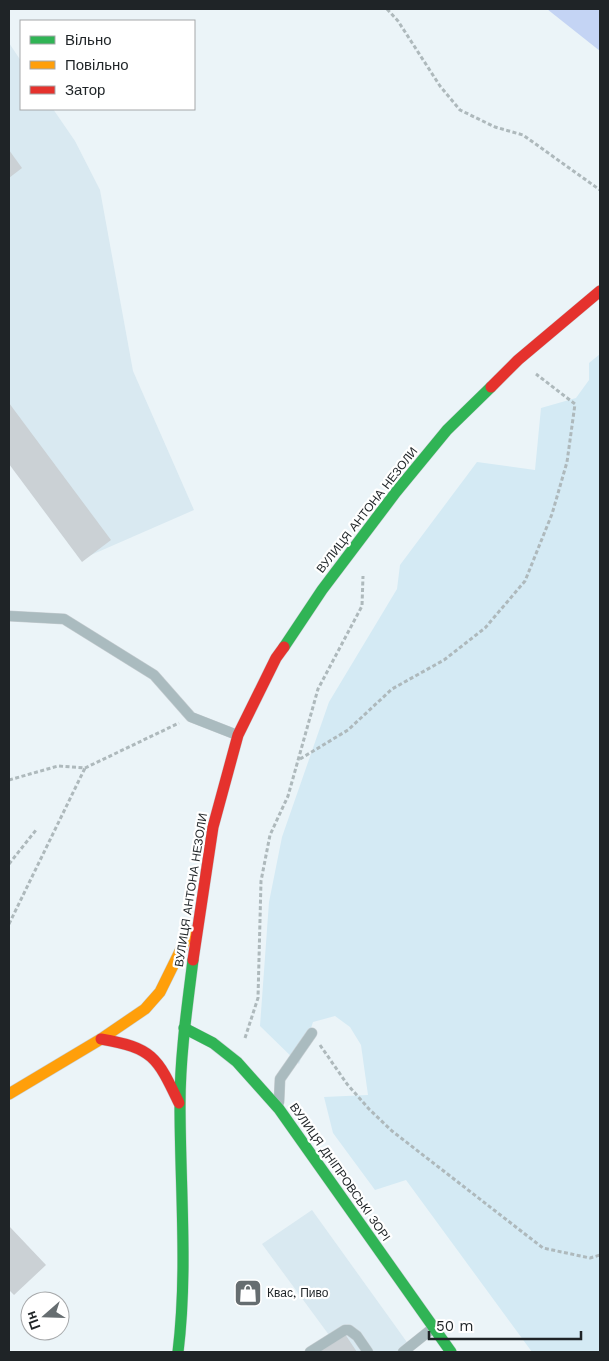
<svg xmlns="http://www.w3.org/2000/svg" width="609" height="1361" font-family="'Work Sans',sans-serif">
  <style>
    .built { fill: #d9e9f1 }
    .green { fill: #d4eaf4 }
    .water { fill: #c4d4f4 }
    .building { fill: #cbd1d5 }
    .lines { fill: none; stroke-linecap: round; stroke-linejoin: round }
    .lane-casing { stroke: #c7ced2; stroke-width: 11 }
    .fast-casing { stroke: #c7ced2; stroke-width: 12 }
    .slow-casing { stroke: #c7ced2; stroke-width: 12 }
    .jam-casing { stroke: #c7ced2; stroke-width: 12 }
    .path { stroke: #aeb9bc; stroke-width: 3; stroke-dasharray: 4 2.5; stroke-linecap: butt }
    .lane { stroke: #aabbbf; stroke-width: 10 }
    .fast { stroke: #30b455; stroke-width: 11 }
    .slow { stroke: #ff9f0a; stroke-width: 11 }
    .jam { stroke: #e5322d; stroke-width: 11 }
    .labels { text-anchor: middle; stroke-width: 4.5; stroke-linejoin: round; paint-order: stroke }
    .street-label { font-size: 12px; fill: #1f2427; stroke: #fff }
    .poi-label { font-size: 12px; fill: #1f2427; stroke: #fff; text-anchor: start }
  </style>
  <rect width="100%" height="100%" fill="#ebf4f8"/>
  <!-- built -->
  <g class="built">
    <polygon points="9,43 21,61 21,109 53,109 75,141 100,190 133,371 194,510 91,555 9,439"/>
    <polygon points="312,1210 414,1352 304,1352 329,1335 262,1244"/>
  </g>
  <!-- green -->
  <polygon class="green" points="600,354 600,1352 532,1352 406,1180 375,1190 333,1133 324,1097 368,1095 361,1045 350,1027 335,1016 313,1022 299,1064 260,1026 269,902 282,837 329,702 397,589 400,565 477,462 535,470 541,408 576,398 589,380 589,363"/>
  <!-- water -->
  <polygon class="water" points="547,9 600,9 600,51"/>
  <!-- building -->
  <g class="building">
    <polygon points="9,150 22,168 9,178"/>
    <polygon points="9,403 111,540 82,562 9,464"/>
    <polygon points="9,1226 46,1265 14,1295 9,1290"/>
    <polygon points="243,1281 253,1281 253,1305 243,1304"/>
    <polygon points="345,1334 357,1352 319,1352"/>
  </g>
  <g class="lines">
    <!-- lane casing -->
    <g class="lane-casing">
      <g id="lane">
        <polyline points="9,616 64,619 154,675 191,717 237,735"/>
        <polyline points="279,1102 280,1079 312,1033"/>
        <polyline points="310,1352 345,1330 349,1330 357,1336 368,1352"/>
        <polyline points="403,1352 433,1328"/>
      </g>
    </g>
    <!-- fast casing -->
    <g class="fast-casing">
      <g id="fast">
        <polyline points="284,647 322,590 396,492 447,430 491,387"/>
        <polyline points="184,1028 213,1043 237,1062 279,1109 451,1352"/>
        <path d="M 178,1352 C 188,1270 180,1187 180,1104 C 180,1056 187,1008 193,960"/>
      </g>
    </g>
    <!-- slow casing -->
    <g class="slow-casing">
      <polyline id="slow" points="9,1094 101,1039 145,1009 160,992 190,931"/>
    </g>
    <!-- jam casing -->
    <g class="jam-casing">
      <g id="jam">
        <polyline points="491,387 518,360 600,291"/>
        <polyline points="193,960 213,827 238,735 276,658 284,647"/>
        <path d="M 101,1039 C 153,1048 157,1057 179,1103"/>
      </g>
    </g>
    <!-- path -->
    <g class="path">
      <polyline points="387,9 398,21 440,86 460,110 495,127 523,135 600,190"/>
      <polyline points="300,759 348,730 392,689 444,660 485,628 525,581 552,514 567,462 575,404 536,374"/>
      <polyline points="9,780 58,766 85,768 179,723"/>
      <polyline points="9,864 36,830"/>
      <polyline points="9,924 85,768"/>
      <polyline points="245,1038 258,998 261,881 270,835 288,796 318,689 362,606 363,576"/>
      <polyline points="320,1045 347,1084 369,1109 392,1131 543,1248 590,1258 600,1255"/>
    </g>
    <!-- lane -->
    <use href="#lane" class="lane"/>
    <!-- fast -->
    <use href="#fast" class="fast"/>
    <!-- slow -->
    <use href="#slow" class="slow"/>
    <!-- jam -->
    <use href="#jam" class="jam"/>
  </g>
  <!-- icons -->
  <defs>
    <g id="shop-square" transform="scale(1.4375)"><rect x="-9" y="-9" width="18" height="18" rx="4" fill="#666d70" stroke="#fff"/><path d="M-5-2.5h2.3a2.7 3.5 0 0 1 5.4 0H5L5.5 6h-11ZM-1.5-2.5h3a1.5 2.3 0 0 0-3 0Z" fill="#fff"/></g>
  </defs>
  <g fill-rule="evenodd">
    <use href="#shop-square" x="248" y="1293"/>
  </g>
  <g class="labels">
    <!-- street labels -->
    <g class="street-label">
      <text transform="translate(367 510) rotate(-52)" y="4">ВУЛИЦЯ АНТОНА НЕЗОЛИ</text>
      <text transform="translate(191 890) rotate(-81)" y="4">ВУЛИЦЯ АНТОНА НЕЗОЛИ</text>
      <text transform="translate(340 1172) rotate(55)" y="4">ВУЛИЦЯ ДНІПРОВСЬКІ ЗОРІ</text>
    </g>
    <!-- poi labels -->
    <g class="poi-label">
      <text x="267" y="1297">Квас, Пиво</text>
    </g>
  </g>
  <!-- border -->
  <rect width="609" height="1361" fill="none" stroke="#1f2427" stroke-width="20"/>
  <!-- legend -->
  <rect x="20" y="20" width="175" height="90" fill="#ffffff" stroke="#a5a7a9"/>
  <rect x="30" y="36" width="25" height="8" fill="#30b455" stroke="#a5a7a9"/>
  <text x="65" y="45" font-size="15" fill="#1f2427">Вільно</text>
  <rect x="30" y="61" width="25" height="8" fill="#ff9f0a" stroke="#a5a7a9"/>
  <text x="65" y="70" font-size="15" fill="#1f2427">Повільно</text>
  <rect x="30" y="86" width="25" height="8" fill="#e5322d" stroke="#a5a7a9"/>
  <text x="65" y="95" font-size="15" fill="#1f2427">Затор</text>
  <!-- north arrow -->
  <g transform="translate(45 1316) rotate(250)"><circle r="24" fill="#ffffff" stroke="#a5a7a9"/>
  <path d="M0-4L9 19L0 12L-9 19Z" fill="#666d70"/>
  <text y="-8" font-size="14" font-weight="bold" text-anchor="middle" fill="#1f2427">Пн</text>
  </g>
  <!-- scale -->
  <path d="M429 1331v8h152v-8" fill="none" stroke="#1f2427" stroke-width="2.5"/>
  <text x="436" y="1331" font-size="15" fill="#1f2427" stroke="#ffffff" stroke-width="4" paint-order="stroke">50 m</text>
</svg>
